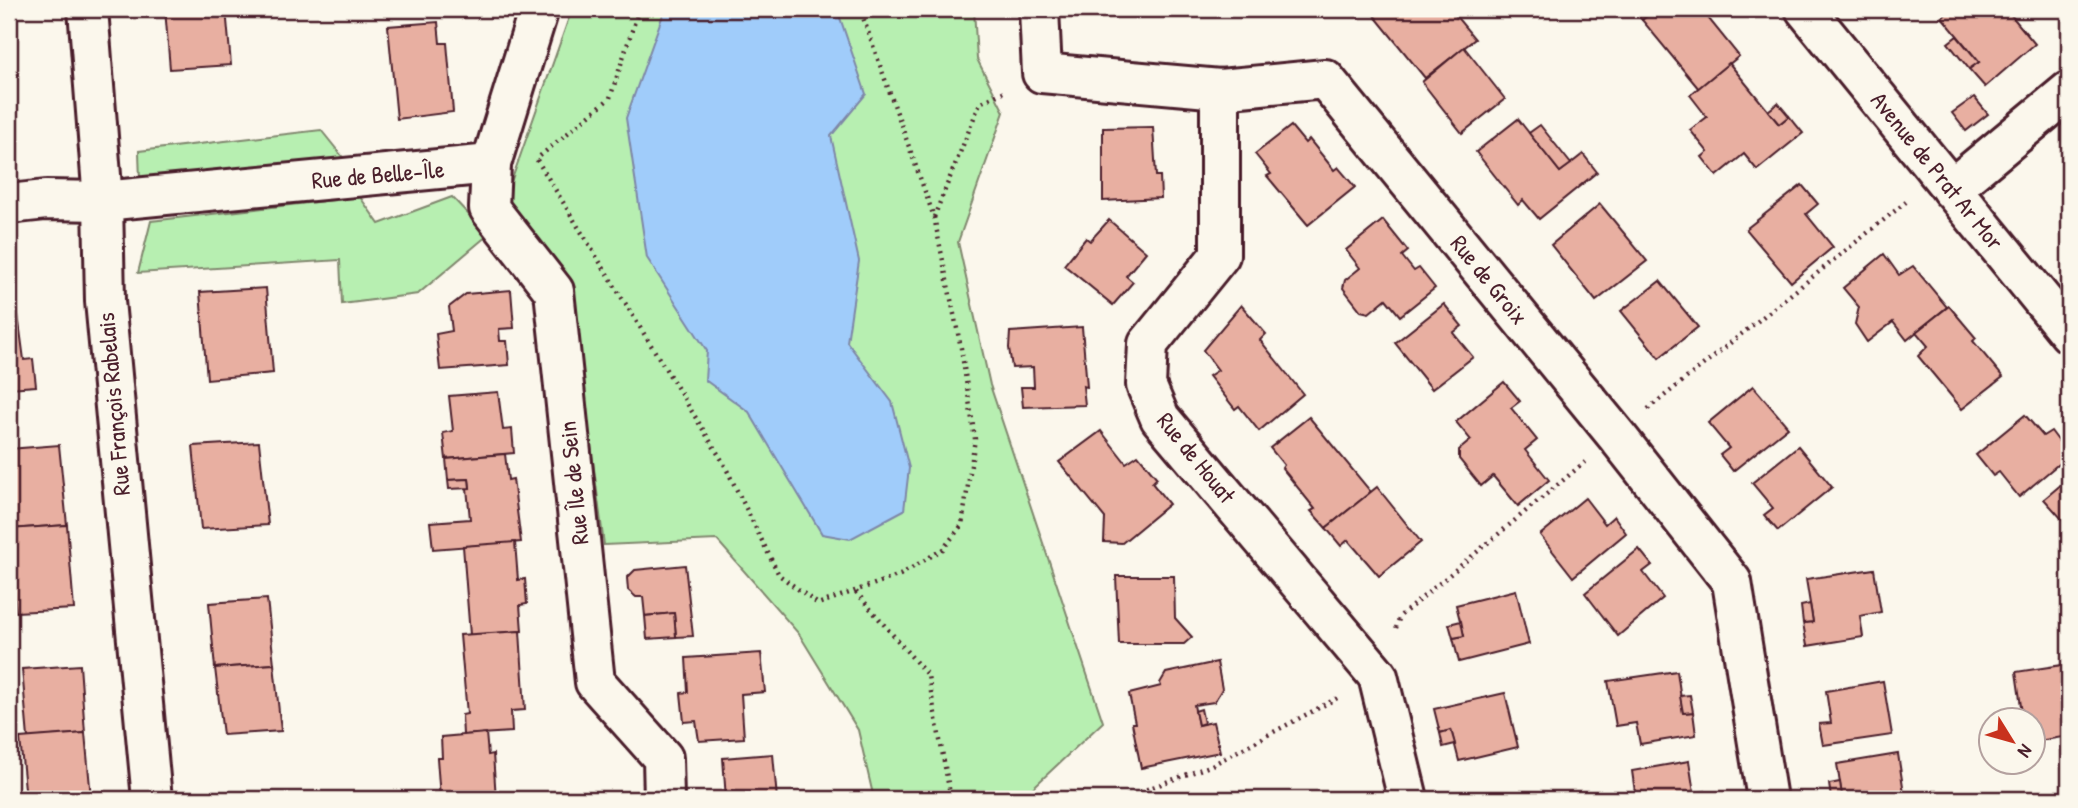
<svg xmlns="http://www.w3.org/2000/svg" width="2078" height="808" font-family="'Patrick Hand',sans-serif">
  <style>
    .green { fill: #b7efb1; stroke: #80876e; stroke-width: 2 }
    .water { fill: #a0ccfa; stroke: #7e87a7; stroke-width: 2 }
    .building { fill: #e8afa1; stroke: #4a1f2b; stroke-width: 2 }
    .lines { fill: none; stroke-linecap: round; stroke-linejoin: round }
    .minor-casing { stroke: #4a1f2b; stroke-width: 44 }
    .path { stroke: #4a1f2b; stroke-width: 4.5; stroke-dasharray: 2 5; stroke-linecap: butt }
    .minor { stroke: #fbf7ec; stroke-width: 38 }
    .labels { text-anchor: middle; stroke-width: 7; stroke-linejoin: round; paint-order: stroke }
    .street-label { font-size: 24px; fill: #4a1f2b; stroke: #fbf7ec }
  </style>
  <rect width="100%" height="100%" fill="#fbf7ec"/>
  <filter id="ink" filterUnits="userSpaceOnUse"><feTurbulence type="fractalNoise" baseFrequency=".0143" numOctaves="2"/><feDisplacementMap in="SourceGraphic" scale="14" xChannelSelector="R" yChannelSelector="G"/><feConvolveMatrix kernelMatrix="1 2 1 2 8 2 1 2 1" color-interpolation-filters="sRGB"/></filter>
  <g filter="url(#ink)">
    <!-- green -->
    <g class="green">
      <polygon points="572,9 974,9 977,59 1004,112 958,242 990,385 1103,722 1021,799 874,799 858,730 799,634 717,540 604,545 569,279 505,199"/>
      <polygon points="321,130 345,160 140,182 139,151"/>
      <polygon points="360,197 379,224 452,197 488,235 418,294 342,304 340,260 138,273 151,221"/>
    </g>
    <!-- water -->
    <polygon class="water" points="665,9 837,9 866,94 831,136 859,261 847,342 892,402 909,468 904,510 850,539 822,534 749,412 705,380 707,351 647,258 626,118"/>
    <!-- building -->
    <g class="building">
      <polygon points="165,9 226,9 231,65 170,69"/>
      <rect x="1096" y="9" width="81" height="4"/>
      <polygon points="1369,9 1450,9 1475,39 1425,78"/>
      <polygon points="1632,9 1656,9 1642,20"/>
      <polygon points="1656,9 1701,9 1739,56 1699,89 1642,20"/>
      <polygon points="1951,9 2006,9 2035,44 1985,87 1969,69 1979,62 1942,17"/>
      <polygon points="9,13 16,81 9,82"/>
      <polygon points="438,22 440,43 447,43 453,112 397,119 388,26"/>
      <polygon points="1957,36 1979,62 1969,69 1948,43"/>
      <polygon points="1464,47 1505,99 1462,133 1422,82"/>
      <polygon points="1729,63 1779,124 1789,116 1803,133 1757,170 1744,154 1717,176 1702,157 1708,152 1690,130 1707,117 1690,95"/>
      <polygon points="1974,97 1988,114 1966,131 1952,113"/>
      <polygon points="1778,103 1789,116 1779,124 1768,111"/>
      <polygon points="1518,119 1560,172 1583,154 1597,172 1539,219 1523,200 1518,205 1476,152"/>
      <polygon points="1540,125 1571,164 1560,172 1529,133"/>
      <polygon points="1291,126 1305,143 1309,139 1334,170 1338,167 1355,187 1308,225 1267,176 1271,174 1255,154"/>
      <polygon points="1153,127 1156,176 1160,176 1161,198 1103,201 1103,128"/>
      <polygon points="1802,185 1818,204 1806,214 1833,247 1791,282 1746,229"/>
      <polygon points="1600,204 1647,261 1596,301 1551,245"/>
      <polygon points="1109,220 1146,252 1126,276 1133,282 1113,305 1064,265 1086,238 1090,241"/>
      <polygon points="1383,220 1408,251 1402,256 1414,271 1419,268 1435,288 1400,316 1386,299 1369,313 1361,311 1343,288 1345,280 1360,268 1346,250"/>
      <polygon points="1884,254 1899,275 1913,266 1947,307 1907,340 1893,322 1867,342 1855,324 1859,307 1843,288"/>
      <polygon points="1660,281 1698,327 1659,358 1621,311"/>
      <polygon points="266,288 273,373 207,379 200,292"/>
      <polygon points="511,290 514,328 499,329 500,341 507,341 509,365 440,370 436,334 452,331 449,307 466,294"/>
      <polygon points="1444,304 1462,326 1453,333 1473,357 1432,389 1395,343"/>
      <polygon points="1241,305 1266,334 1260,340 1303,394 1259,431 1239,406 1235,409 1209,376 1218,370 1203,350"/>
      <polygon points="1949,306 1976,338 1973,341 2003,377 1962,409 1918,356 1928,346 1916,332"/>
      <polygon points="17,307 24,360 33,359 36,386 9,388 9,308"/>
      <polygon points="1082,327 1087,387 1083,386 1085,405 1023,407 1021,387 1034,387 1033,367 1012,368 1009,348 1010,332"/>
      <polygon points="1504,382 1520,401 1511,408 1537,440 1525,450 1549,480 1518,506 1493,476 1481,486 1459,459 1459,450 1471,440 1456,422"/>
      <polygon points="1753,386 1788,427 1733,471 1720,455 1729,448 1708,423"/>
      <polygon points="498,392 503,430 512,429 514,453 446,459 443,433 453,431 449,396"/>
      <polygon points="2025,415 2043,436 2051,431 2069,455 2019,497 1999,472 1993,476 1976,455"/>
      <polygon points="1309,417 1371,492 1326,528 1311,511 1315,509 1282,468 1284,465 1270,448"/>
      <polygon points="1101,431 1126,463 1138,455 1157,478 1152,483 1169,504 1122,543 1104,542 1105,518 1059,462"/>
      <polygon points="259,442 268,525 201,529 193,446"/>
      <polygon points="59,445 67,525 9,529 9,449"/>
      <polygon points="1798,446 1832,487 1778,531 1764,515 1773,508 1752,483"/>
      <polygon points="505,454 508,480 513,479 521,542 433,549 430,522 470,519 467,488 470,488 469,479 448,480 446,459"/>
      <polygon points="2069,478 2069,527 2044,499"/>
      <polygon points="469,479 470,488 449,489 448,480"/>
      <polygon points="1377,487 1421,542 1379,576 1348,540 1341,546 1326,528"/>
      <polygon points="1585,498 1605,524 1614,516 1626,533 1573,577 1540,535"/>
      <polygon points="67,525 74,609 16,612 9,529"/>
      <polygon points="515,542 518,580 525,579 527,604 520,605 522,631 470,635 463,546"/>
      <polygon points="1639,549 1652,565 1643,572 1663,598 1618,636 1585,593"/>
      <polygon points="685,565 693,636 676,637 674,613 645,616 643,597 636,597 628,590 627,578 635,570"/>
      <polygon points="1874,569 1881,612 1860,616 1863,637 1807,646 1803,623 1813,622 1806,579"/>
      <polygon points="1116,576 1174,576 1175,618 1192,637 1184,644 1119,644"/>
      <polygon points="1516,590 1529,644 1459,662 1453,638 1464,636 1456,605"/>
      <polygon points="267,599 274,664 215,668 209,603"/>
      <polygon points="1810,604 1813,622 1803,623 1801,606"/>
      <polygon points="674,613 676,637 647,639 645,616"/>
      <polygon points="1461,621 1464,636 1453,638 1449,624"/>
      <polygon points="520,631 525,710 511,711 512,732 463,735 462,715 467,714 460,635"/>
      <polygon points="761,653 765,692 741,694 744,738 699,741 696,721 684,722 681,693 688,692 686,658"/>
      <polygon points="1217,662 1222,689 1214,702 1194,705 1198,725 1213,722 1220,752 1141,768 1132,723 1135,723 1129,694 1161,686 1160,683 1166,673"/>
      <polygon points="274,664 281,731 223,735 215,668"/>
      <polygon points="2069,664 2069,736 2032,742 2032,720 2023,720 2016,672"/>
      <polygon points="80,665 85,733 28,738 22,669"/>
      <polygon points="1677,671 1683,713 1693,712 1696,735 1640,744 1636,723 1616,726 1608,681"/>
      <polygon points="1883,681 1892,735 1823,745 1819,724 1831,723 1826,691"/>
      <polygon points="1505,693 1518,747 1459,761 1451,730 1440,733 1434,709"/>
      <polygon points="1690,695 1693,712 1683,713 1680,696"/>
      <polygon points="1201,709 1204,723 1198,725 1195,711"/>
      <polygon points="1451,730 1455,744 1443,747 1440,733"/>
      <polygon points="85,733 91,797 26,799 20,738"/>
      <polygon points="486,733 488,755 493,754 496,799 422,799 440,798 437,758 442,758 441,737"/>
      <polygon points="773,754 777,799 726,799 723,758"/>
      <polygon points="1898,754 1905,799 1832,799 1842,796 1837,764"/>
      <polygon points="1689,761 1694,793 1705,791 1706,799 1636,799 1632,771"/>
      <polygon points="1840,782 1842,796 1831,798 1829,784"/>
      <polygon points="1526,792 1528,799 1495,799"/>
      <polygon points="2069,794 2069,799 2044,799 2046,797"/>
    </g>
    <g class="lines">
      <!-- minor casing -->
      <g class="minor-casing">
        <g id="minor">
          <polyline points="88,9 103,201 105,301 152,799"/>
          <polyline points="1039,9 1042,73 1220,89 1325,79 1616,435 1732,582 1767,799"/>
          <polyline points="1805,9 2069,333"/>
          <polyline points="1220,89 1220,255 1148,344 1146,385 1160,418 1378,676 1408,799"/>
          <polyline points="491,164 489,208 554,291 595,682 663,758 664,799"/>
          <polyline points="1951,189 2069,91"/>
          <polyline points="9,204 46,200 103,201 491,164 539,9"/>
        </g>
      </g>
      <!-- path -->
      <g class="path">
        <polyline points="540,156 610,98 639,9"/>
        <polyline points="537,160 723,462 779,575 818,604 900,575 943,549 962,525 975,439 961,348 934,217 860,9"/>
        <polyline points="934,217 980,103 1003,92"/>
        <polyline points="1648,409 1906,202"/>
        <polyline points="856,592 928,676 951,799"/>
        <polyline points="1396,628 1400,616 1585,462"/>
        <polyline points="1120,799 1210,766 1341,696"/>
      </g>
      <!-- minor -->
      <use href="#minor" class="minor"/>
    </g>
  </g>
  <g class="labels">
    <!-- street labels -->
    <g class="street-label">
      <text transform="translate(1937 171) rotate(51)" y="8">Avenue de Prat Ar Mor</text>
      <text transform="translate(378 175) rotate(-5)" y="8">Rue de Belle-Île</text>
      <text transform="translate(1489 280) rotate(51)" y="8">Rue de Groix</text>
      <text transform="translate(114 404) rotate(-95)" y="8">Rue François Rabelais</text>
      <text transform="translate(1196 458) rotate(51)" y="8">Rue de Houat</text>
      <text transform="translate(574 483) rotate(-96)" y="8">Rue Île de Sein</text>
    </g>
  </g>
  <!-- margin -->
  <rect width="2078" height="808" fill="none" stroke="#fbf7ec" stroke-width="35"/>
  <rect x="18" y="18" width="2043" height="773" fill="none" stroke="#4a1f2b" stroke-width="2.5" filter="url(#ink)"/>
  <!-- north arrow -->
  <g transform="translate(2012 741) rotate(127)"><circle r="33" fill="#fbf7ec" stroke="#b4a19f" stroke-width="2"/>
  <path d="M0-5L12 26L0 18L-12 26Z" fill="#c8321e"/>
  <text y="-10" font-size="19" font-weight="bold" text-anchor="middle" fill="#4a1f2b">N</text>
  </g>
</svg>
